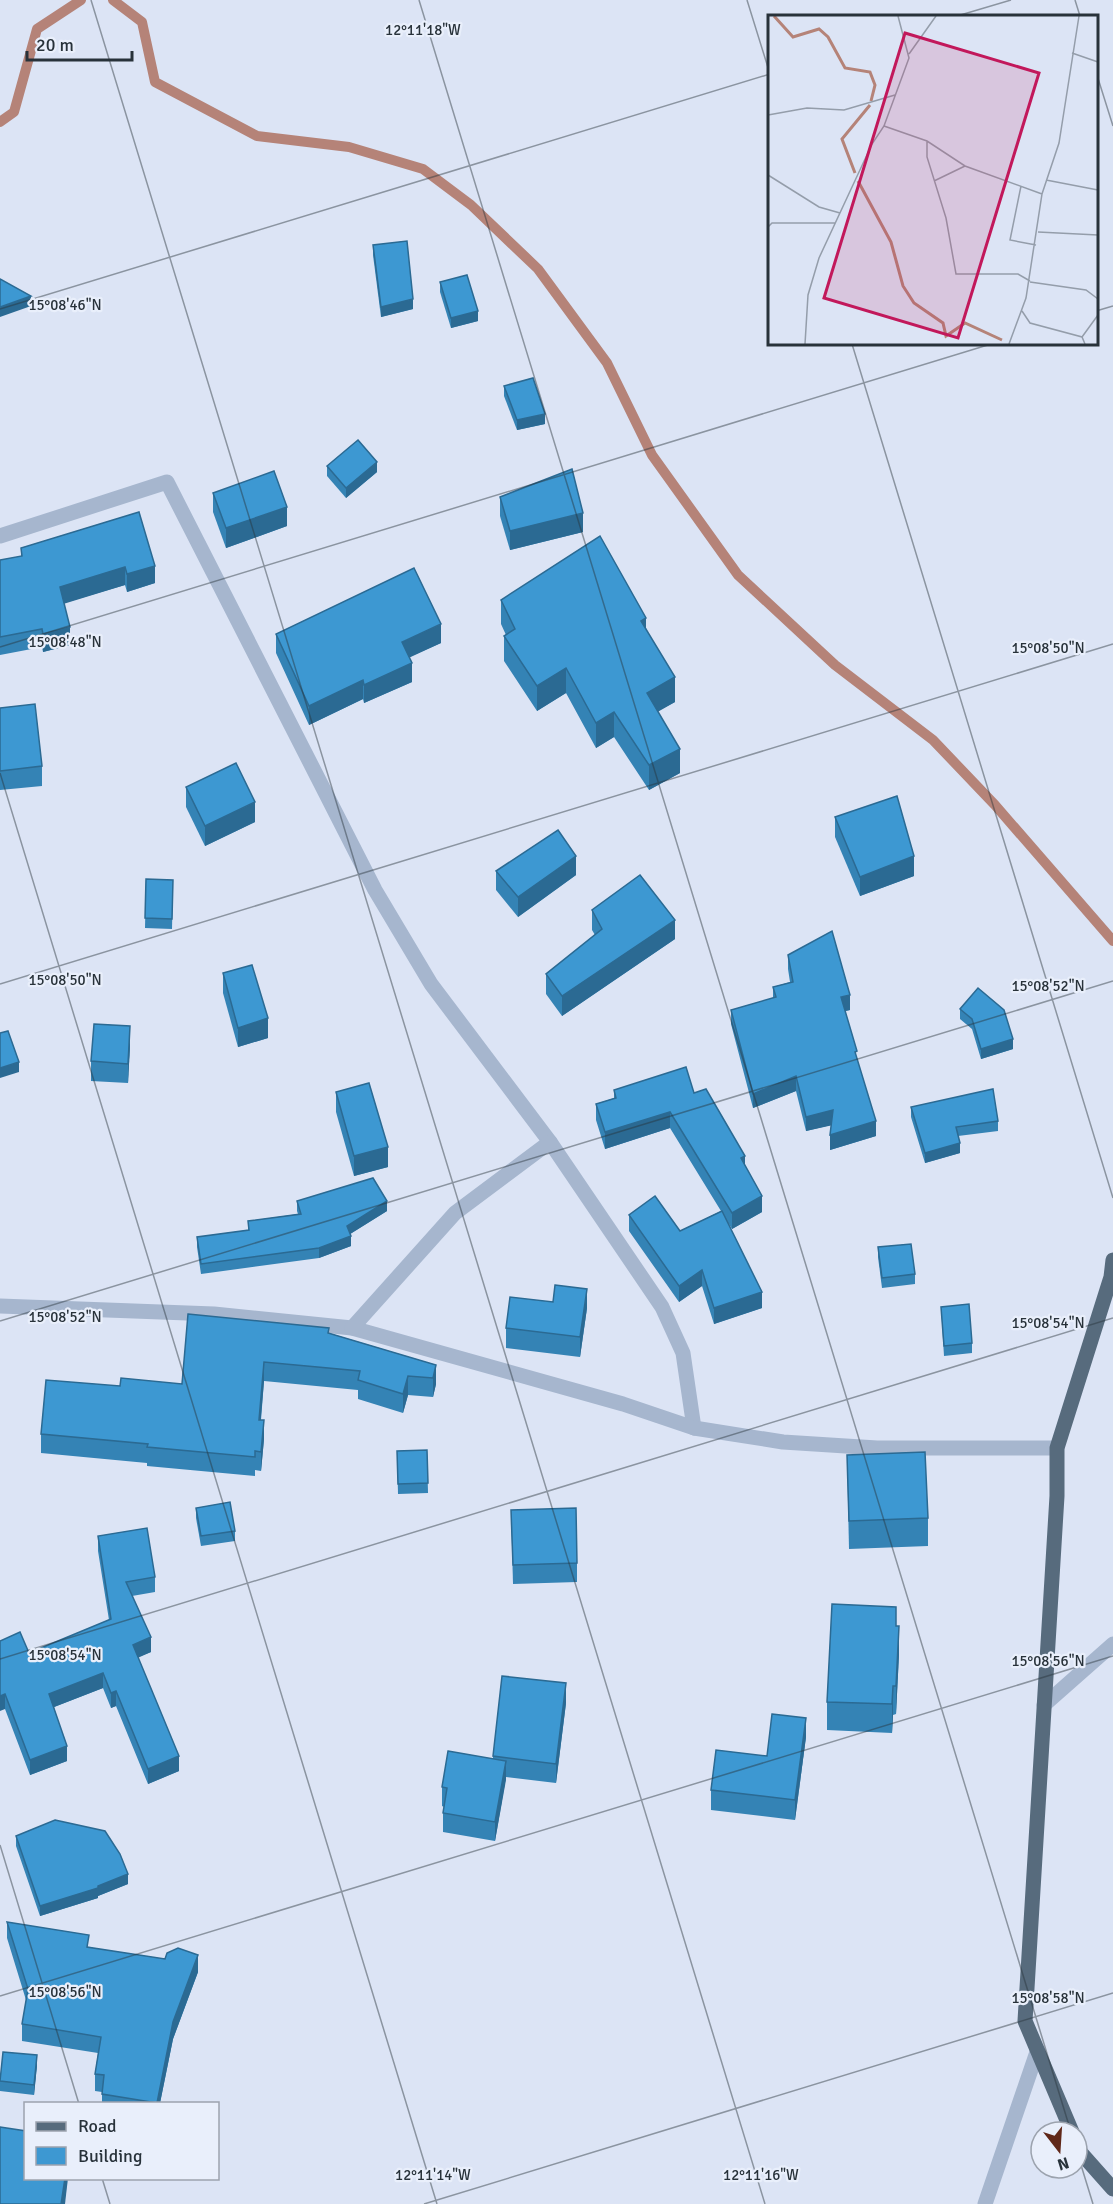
<svg xmlns="http://www.w3.org/2000/svg" width="1113" height="2204" font-family="Signika,sans-serif">
  <style>
    .lines { fill: none; stroke-linecap: round; stroke-linejoin: round }
    .stream { stroke: #b58378; stroke-width: 10 }
    .street { stroke: #a6b6ce; stroke-width: 15 }
    .primary { stroke: #576b7d; stroke-width: 15 }
    .wall { fill: #3483b5 }
    .shaded-wall { fill: #2b6a93 }
    .building { fill: #3d98d2; stroke: #2b6a93; stroke-width: 1.5 }
    .ticks { fill: none; stroke: #28323a; stroke-width: 1.5; stroke-opacity: 0.45 }
    .inset-river { fill: none; stroke: #b58378; stroke-width: 3 }
    .inset-road { fill: none; stroke: #949daa; stroke-width: 1.5 }
    .view { fill: #c2185b; fill-opacity: 0.15; stroke: #c2185b; stroke-width: 3 }
    .inset-edge { fill: none; stroke: #28323a; stroke-width: 3 }
    .ticks-label { font-size: 15px; text-anchor: middle; fill: #28323a; stroke: #e9effb; stroke-width: 4.5; stroke-linejoin: round; paint-order: stroke }
  </style>
  <rect width="100%" height="100%" fill="#dce4f5"/>
  <g class="lines">
    <!-- stream -->
    <g class="stream">
      <polyline points="113,0 142,22 155,82 257,136 349,147 423,169 471,205 538,269 607,363 652,455 738,575 835,665 933,740 995,805 1113,941"/>
      <polyline points="0,122 14,112 37,29 81,0"/>
    </g>
    <!-- street -->
    <g class="street">
      <polyline points="0,536 167,482 375,890 431,984 550,1142 662,1307 683,1353 694,1428"/>
      <polyline points="0,1306 214,1314 352,1328 623,1404 694,1428 783,1442 877,1448 1057,1448"/>
      <polyline points="352,1328 455,1213 550,1142"/>
      <polyline points="1044,1705 1113,1644"/>
      <polyline points="985,2204 1037,2052"/>
    </g>
    <!-- primary -->
    <g class="primary">
      <polyline points="1072,2132 1025,2021 1057,1496 1057,1448 1111,1277 1113,1260"/>
      <polyline points="1077,2143 1081,2153 1113,2189"/>
    </g>
  </g>
  <!-- wall -->
  <g class="wall">
    <polygon points="373,245 413,309 381,317 373,255"/>
    <polygon points="440,282 478,321 451,328 440,292"/>
    <polygon points="504,386 545,424 517,430 504,396"/>
    <polygon points="327,466 377,472 346,498 327,476"/>
    <polygon points="213,493 287,526 226,548 213,512"/>
    <polygon points="500,497 583,532 510,550 500,516"/>
    <polygon points="139,512 155,583 127,592 125,585 64,603 70,645 43,652 42,647 0,655 0,560 21,557 21,548"/>
    <polygon points="501,600 646,628 675,702 658,711 680,773 649,790 614,737 596,748 566,693 537,711 504,661 504,636 506,635 501,624"/>
    <polygon points="276,634 441,643 409,657 412,682 364,703 363,699 309,725 276,653"/>
    <polygon points="0,708 42,766 42,786 0,790"/>
    <polygon points="186,787 255,822 205,846 186,807"/>
    <polygon points="835,817 914,876 860,896 835,837"/>
    <polygon points="496,871 576,875 518,917 496,890"/>
    <polygon points="146,879 173,880 172,929 145,928"/>
    <polygon points="592,910 675,939 562,1016 546,994 546,974 595,935 592,930"/>
    <polygon points="788,955 850,1010 845,1011 876,1136 830,1150 831,1125 806,1131 796,1091 753,1108 731,1024 731,1010 773,998 773,987 790,982 788,969"/>
    <polygon points="223,973 268,1038 238,1047 223,993"/>
    <polygon points="960,1009 1013,1049 981,1059 972,1029 960,1019"/>
    <polygon points="130,1045 128,1083 91,1081 91,1061"/>
    <polygon points="614,1090 694,1093 745,1166 762,1212 732,1229 725,1218 762,1308 714,1324 702,1286 679,1302 629,1231 629,1215 680,1231 721,1211 670,1128 605,1149 596,1120 596,1104 614,1098"/>
    <polygon points="336,1092 388,1167 354,1176 336,1112"/>
    <polygon points="911,1107 998,1121 998,1131 958,1136 960,1153 925,1163 911,1117"/>
    <polygon points="297,1201 387,1211 350,1234 351,1246 319,1258 201,1274 197,1247 197,1237 248,1230 248,1221 298,1214 297,1211"/>
    <polygon points="878,1247 915,1274 915,1284 882,1288 878,1257"/>
    <polygon points="941,1307 972,1343 972,1353 944,1356"/>
    <polygon points="587,1308 580,1357 506,1348 506,1328"/>
    <polygon points="329,1333 436,1365 436,1384 433,1397 408,1395 403,1413 358,1399 358,1390 264,1381 261,1420 264,1439 261,1471 255,1470 255,1476 147,1466 147,1463 41,1453 41,1434 120,1386 182,1384"/>
    <polygon points="427,1450 428,1493 398,1494 397,1451"/>
    <polygon points="847,1455 928,1518 928,1546 849,1549"/>
    <polygon points="196,1508 235,1531 235,1541 201,1546 196,1518"/>
    <polygon points="511,1510 577,1563 577,1582 513,1584"/>
    <polygon points="98,1536 155,1577 155,1592 132,1596 151,1652 138,1657 179,1771 148,1784 116,1706 111,1708 103,1688 54,1707 67,1761 30,1775 5,1709 0,1641 29,1653 109,1620 98,1551"/>
    <polygon points="896,1626 899,1654 896,1714 893,1715 892,1733 827,1730 827,1702"/>
    <polygon points="566,1703 556,1783 506,1777 495,1841 443,1832 443,1813 444,1807 442,1806 442,1787 493,1758 493,1756"/>
    <polygon points="806,1737 795,1820 711,1810 711,1790 767,1756"/>
    <polygon points="16,1836 128,1884 98,1896 98,1898 40,1916 16,1846"/>
    <polygon points="7,1922 89,1947 198,1972 173,2039 160,2103 102,2103 102,2092 95,2091 95,2074 98,2053 22,2041 22,2024 26,2000 7,1938"/>
    <polygon points="37,2065 34,2095 0,2091 0,2077"/>
  </g>
  <!-- shaded-wall -->
  <g class="shaded-wall">
    <polygon points="31,296 31,306 0,317 0,307"/>
    <polygon points="413,299 413,309 381,317 381,307"/>
    <polygon points="478,311 478,321 451,328 451,318"/>
    <polygon points="545,414 545,424 517,430 517,420"/>
    <polygon points="377,462 377,472 346,498 346,488"/>
    <polygon points="287,507 287,526 226,548 226,528"/>
    <polygon points="583,513 583,532 510,550 510,531"/>
    <polygon points="155,566 155,583 127,592 127,574"/>
    <polygon points="125,567 125,585 60,605 60,587"/>
    <polygon points="646,618 646,643 641,621"/>
    <polygon points="441,624 441,643 402,661 402,642"/>
    <polygon points="70,627 70,645 43,652 43,634"/>
    <polygon points="412,663 412,682 364,703 364,685"/>
    <polygon points="566,668 566,693 537,711 537,686"/>
    <polygon points="675,677 675,702 647,718 647,693"/>
    <polygon points="363,680 363,699 309,725 309,706"/>
    <polygon points="614,712 614,737 596,748 596,723"/>
    <polygon points="680,749 680,773 649,790 649,765"/>
    <polygon points="255,802 255,822 205,846 205,826"/>
    <polygon points="576,856 576,875 518,917 518,897"/>
    <polygon points="914,856 914,876 860,896 860,877"/>
    <polygon points="675,920 675,939 562,1016 562,996"/>
    <polygon points="850,995 850,1010 841,1012 841,997"/>
    <polygon points="268,1018 268,1038 238,1047 238,1028"/>
    <polygon points="130,1026 130,1045 128,1083 128,1064"/>
    <polygon points="1013,1039 1013,1049 981,1059 981,1049"/>
    <polygon points="19,1062 19,1072 0,1078 0,1068"/>
    <polygon points="796,1076 796,1091 753,1108 753,1094"/>
    <polygon points="833,1110 833,1125 806,1131 806,1117"/>
    <polygon points="670,1112 670,1128 605,1149 605,1132"/>
    <polygon points="876,1121 876,1136 830,1150 830,1135"/>
    <polygon points="960,1143 960,1153 925,1163 925,1153"/>
    <polygon points="388,1147 388,1167 354,1176 354,1156"/>
    <polygon points="745,1156 745,1172 741,1158"/>
    <polygon points="762,1196 762,1212 732,1229 732,1213"/>
    <polygon points="387,1201 387,1211 347,1236 347,1226"/>
    <polygon points="351,1236 351,1246 319,1258 319,1248"/>
    <polygon points="702,1270 702,1286 679,1302 679,1286"/>
    <polygon points="587,1289 587,1308 580,1357 580,1337"/>
    <polygon points="762,1292 762,1308 714,1324 714,1308"/>
    <polygon points="264,1362 264,1381 259,1439 259,1420"/>
    <polygon points="436,1365 436,1384 433,1397 433,1378"/>
    <polygon points="408,1376 408,1395 403,1413 403,1394"/>
    <polygon points="264,1420 264,1439 261,1471 261,1452"/>
    <polygon points="899,1626 899,1654 896,1714 896,1686"/>
    <polygon points="151,1637 151,1652 133,1660 133,1645"/>
    <polygon points="103,1673 103,1688 49,1709 49,1694"/>
    <polygon points="566,1683 566,1703 556,1783 556,1764"/>
    <polygon points="893,1686 893,1715 892,1733 892,1704"/>
    <polygon points="116,1691 116,1706 111,1708 111,1693"/>
    <polygon points="5,1694 5,1709 0,1711 0,1696"/>
    <polygon points="806,1718 806,1737 795,1820 795,1800"/>
    <polygon points="67,1746 67,1761 30,1775 30,1760"/>
    <polygon points="179,1756 179,1771 148,1784 148,1769"/>
    <polygon points="506,1761 506,1780 495,1841 495,1822"/>
    <polygon points="128,1874 128,1884 98,1896 98,1898 40,1916 40,1906 98,1886"/>
    <polygon points="198,1955 198,1972 173,2039 160,2103 157,2103 173,2022"/>
    <polygon points="37,2055 37,2065 34,2095 34,2085"/>
    <polygon points="65,2178 68,2178 65,2204 61,2204"/>
  </g>
  <!-- building -->
  <g class="building">
    <polygon points="407,241 413,299 381,307 373,245"/>
    <polygon points="467,275 478,311 451,318 440,282"/>
    <polygon points="0,279 31,296 0,307"/>
    <polygon points="533,378 545,414 517,420 504,386"/>
    <polygon points="358,440 377,462 346,488 327,466"/>
    <polygon points="572,469 583,513 510,531 500,497"/>
    <polygon points="274,471 287,507 226,528 213,493"/>
    <polygon points="139,512 155,566 127,574 125,567 60,587 70,627 43,634 42,629 0,637 0,560 22,556 21,548"/>
    <polygon points="600,536 646,618 641,621 675,677 647,693 680,749 649,765 614,712 596,723 566,668 537,686 504,636 515,629 501,600"/>
    <polygon points="414,568 441,624 402,642 412,663 364,685 363,680 309,706 276,634"/>
    <polygon points="35,704 42,766 0,771 0,708"/>
    <polygon points="236,763 255,802 205,826 186,787"/>
    <polygon points="897,796 914,856 860,877 835,817"/>
    <polygon points="558,830 576,856 518,897 496,871"/>
    <polygon points="640,875 675,920 562,996 546,974 602,929 592,910"/>
    <polygon points="146,879 173,880 172,919 145,918"/>
    <polygon points="832,931 850,995 841,997 857,1051 855,1052 876,1121 830,1135 833,1110 806,1117 796,1076 753,1094 731,1010 776,997 773,987 793,982 788,955"/>
    <polygon points="252,965 268,1018 238,1028 223,973"/>
    <polygon points="978,988 1004,1010 1013,1039 981,1049 972,1019 960,1009"/>
    <polygon points="94,1024 130,1026 128,1064 91,1061"/>
    <polygon points="8,1031 19,1062 0,1068 0,1033"/>
    <polygon points="686,1067 694,1093 706,1089 745,1156 741,1158 762,1196 732,1213 670,1112 605,1132 596,1104 616,1098 614,1090"/>
    <polygon points="369,1083 388,1147 354,1156 336,1092"/>
    <polygon points="993,1089 998,1121 956,1127 960,1143 925,1153 911,1107"/>
    <polygon points="373,1178 387,1201 347,1226 351,1236 319,1248 201,1264 197,1237 249,1230 248,1221 301,1214 297,1201"/>
    <polygon points="655,1196 680,1231 722,1211 762,1292 714,1308 702,1270 679,1286 629,1215"/>
    <polygon points="911,1244 915,1274 882,1278 878,1247"/>
    <polygon points="555,1285 587,1289 580,1337 506,1328 510,1297 553,1302"/>
    <polygon points="969,1304 972,1343 944,1346 941,1307"/>
    <polygon points="188,1314 329,1328 328,1333 436,1365 433,1378 408,1376 403,1394 358,1380 360,1371 264,1362 259,1420 264,1420 261,1452 255,1451 255,1457 147,1447 148,1444 41,1434 46,1380 120,1386 121,1378 182,1384"/>
    <polygon points="427,1450 428,1483 398,1484 397,1451"/>
    <polygon points="925,1452 928,1518 849,1521 847,1455"/>
    <polygon points="230,1502 235,1531 201,1536 196,1508"/>
    <polygon points="576,1508 577,1563 513,1565 511,1510"/>
    <polygon points="147,1528 155,1577 126,1582 151,1637 133,1645 179,1756 148,1769 116,1691 111,1693 103,1673 49,1694 67,1746 30,1760 5,1694 0,1696 0,1641 20,1632 29,1653 111,1619 98,1536"/>
    <polygon points="832,1604 896,1607 896,1626 899,1626 896,1686 893,1686 892,1704 827,1702"/>
    <polygon points="502,1676 566,1683 556,1764 493,1756"/>
    <polygon points="772,1714 806,1718 795,1800 711,1790 716,1750 767,1756"/>
    <polygon points="448,1751 506,1761 495,1822 443,1813 447,1788 442,1787"/>
    <polygon points="55,1820 105,1831 120,1854 128,1874 98,1886 98,1888 40,1906 16,1836"/>
    <polygon points="7,1922 89,1935 87,1947 165,1959 167,1953 178,1948 198,1955 173,2022 157,2103 102,2094 104,2075 95,2074 101,2037 22,2024 28,1989"/>
    <polygon points="3,2052 37,2055 34,2085 0,2081"/>
    <polygon points="0,2127 26,2131 26,2178 65,2178 61,2204 0,2204"/>
  </g>
  <!-- ticks -->
  <path class="ticks" d="M 91,0 L 765,2204M 419,0 L 1071,2132M 747,0 L 770,74M 1075,0 L 1080,16M 957,16 L 1011,0M 1096,72 L 1113,126M 0,309 L 770,74M 1096,311 L 1113,306M 852,344 L 1113,1198M 0,647 L 991,344M 0,773 L 437,2204M 0,984 L 1113,644M 0,1321 L 1113,981M 0,1659 L 1113,1318M 0,1845 L 79,2104M 0,1996 L 1113,1656M 1077,2152 L 1093,2204M 102,2178 L 110,2204M 424,2204 L 1113,1993"/>
  <!-- overview -->
  <g transform="translate(768 15)">
    <rect width="330" height="330" fill="#dce4f5"/>
    <path class="inset-river" d="M 6,1 L 25,22 L 51,14 L 60,22 L 77,53 L 102,57 L 107,70 L 103,86M 87,158 L 74,124 L 102,90M 90,166 L 123,227 L 135,271 L 146,288 L 175,308 L 178,321 L 197,308 L 234,325"/>
    <path class="inset-road" d="M 304,38 L 330,47M 141,39 L 168,1M 0,100 L 39,93 L 76,95 L 127,80M 116,111 L 159,126 L 197,151 L 274,179M 159,126 L 159,142 L 178,203 L 188,259 L 250,259 L 262,266M 0,160 L 51,192 L 72,198M 278,165 L 330,175M 166,166 L 197,151M 253,171 L 242,225 L 268,230M 0,212 L 4,208 L 67,208M 270,217 L 330,220M 262,267 L 318,275 L 330,284M 254,296 L 262,308 L 314,322 L 317,329M 314,322 L 330,300M 37,329 L 40,280 L 51,243 L 104,129 L 116,111 L 141,43 L 130,1M 241,329 L 258,283 L 274,179 L 291,128 L 311,1"/>
    <path class="view" d="M 137,18 L 271,58 L 190,323 L 56,283 Z"/>
    <rect width="330" height="330" class="inset-edge"/>
  </g>
  <g class="ticks-label">
    <text x="423" y="35">12°11'18"W</text>
    <text x="65" y="310">15°08'46"N</text>
    <text x="65" y="647">15°08'48"N</text>
    <text x="1048" y="653">15°08'50"N</text>
    <text x="65" y="985">15°08'50"N</text>
    <text x="1048" y="991">15°08'52"N</text>
    <text x="65" y="1322">15°08'52"N</text>
    <text x="1048" y="1328">15°08'54"N</text>
    <text x="65" y="1660">15°08'54"N</text>
    <text x="1048" y="1666">15°08'56"N</text>
    <text x="65" y="1997">15°08'56"N</text>
    <text x="1048" y="2003">15°08'58"N</text>
    <text x="433" y="2180">12°11'14"W</text>
    <text x="761" y="2180">12°11'16"W</text>
  </g>
  <!-- legend -->
  <rect x="24" y="2102" width="195" height="78" fill="#e9effb" stroke="#9ca3ae" stroke-width="1.5"/>
  <rect x="36" y="2122" width="30" height="9" fill="#576b7d" stroke="#9ca3ae" stroke-width="1.5"/>
  <text x="78" y="2132" font-size="18" fill="#28323a">Road</text>
  <rect x="36" y="2147" width="30" height="18" fill="#3d98d2" stroke="#9ca3ae" stroke-width="1.5"/>
  <text x="78" y="2162" font-size="18" fill="#28323a">Building</text>
  <!-- north arrow -->
  <g transform="translate(1059 2150) rotate(163)"><circle r="28" fill="#e9effb" stroke="#9ca3ae" stroke-width="1.5"/>
  <path d="M0-4.5L10 22L0 15L-10 22Z" fill="#602819"/>
  <text y="-9" font-size="16" font-weight="bold" text-anchor="middle" fill="#28323a">N</text>
  </g>
  <!-- scale -->
  <path d="M27 51v9h105v-9" fill="none" stroke="#28323a" stroke-width="3"/>
  <text x="36" y="51" font-size="18" fill="#28323a" stroke="#e9effb" stroke-width="4.5" paint-order="stroke">20 m</text>
</svg>
